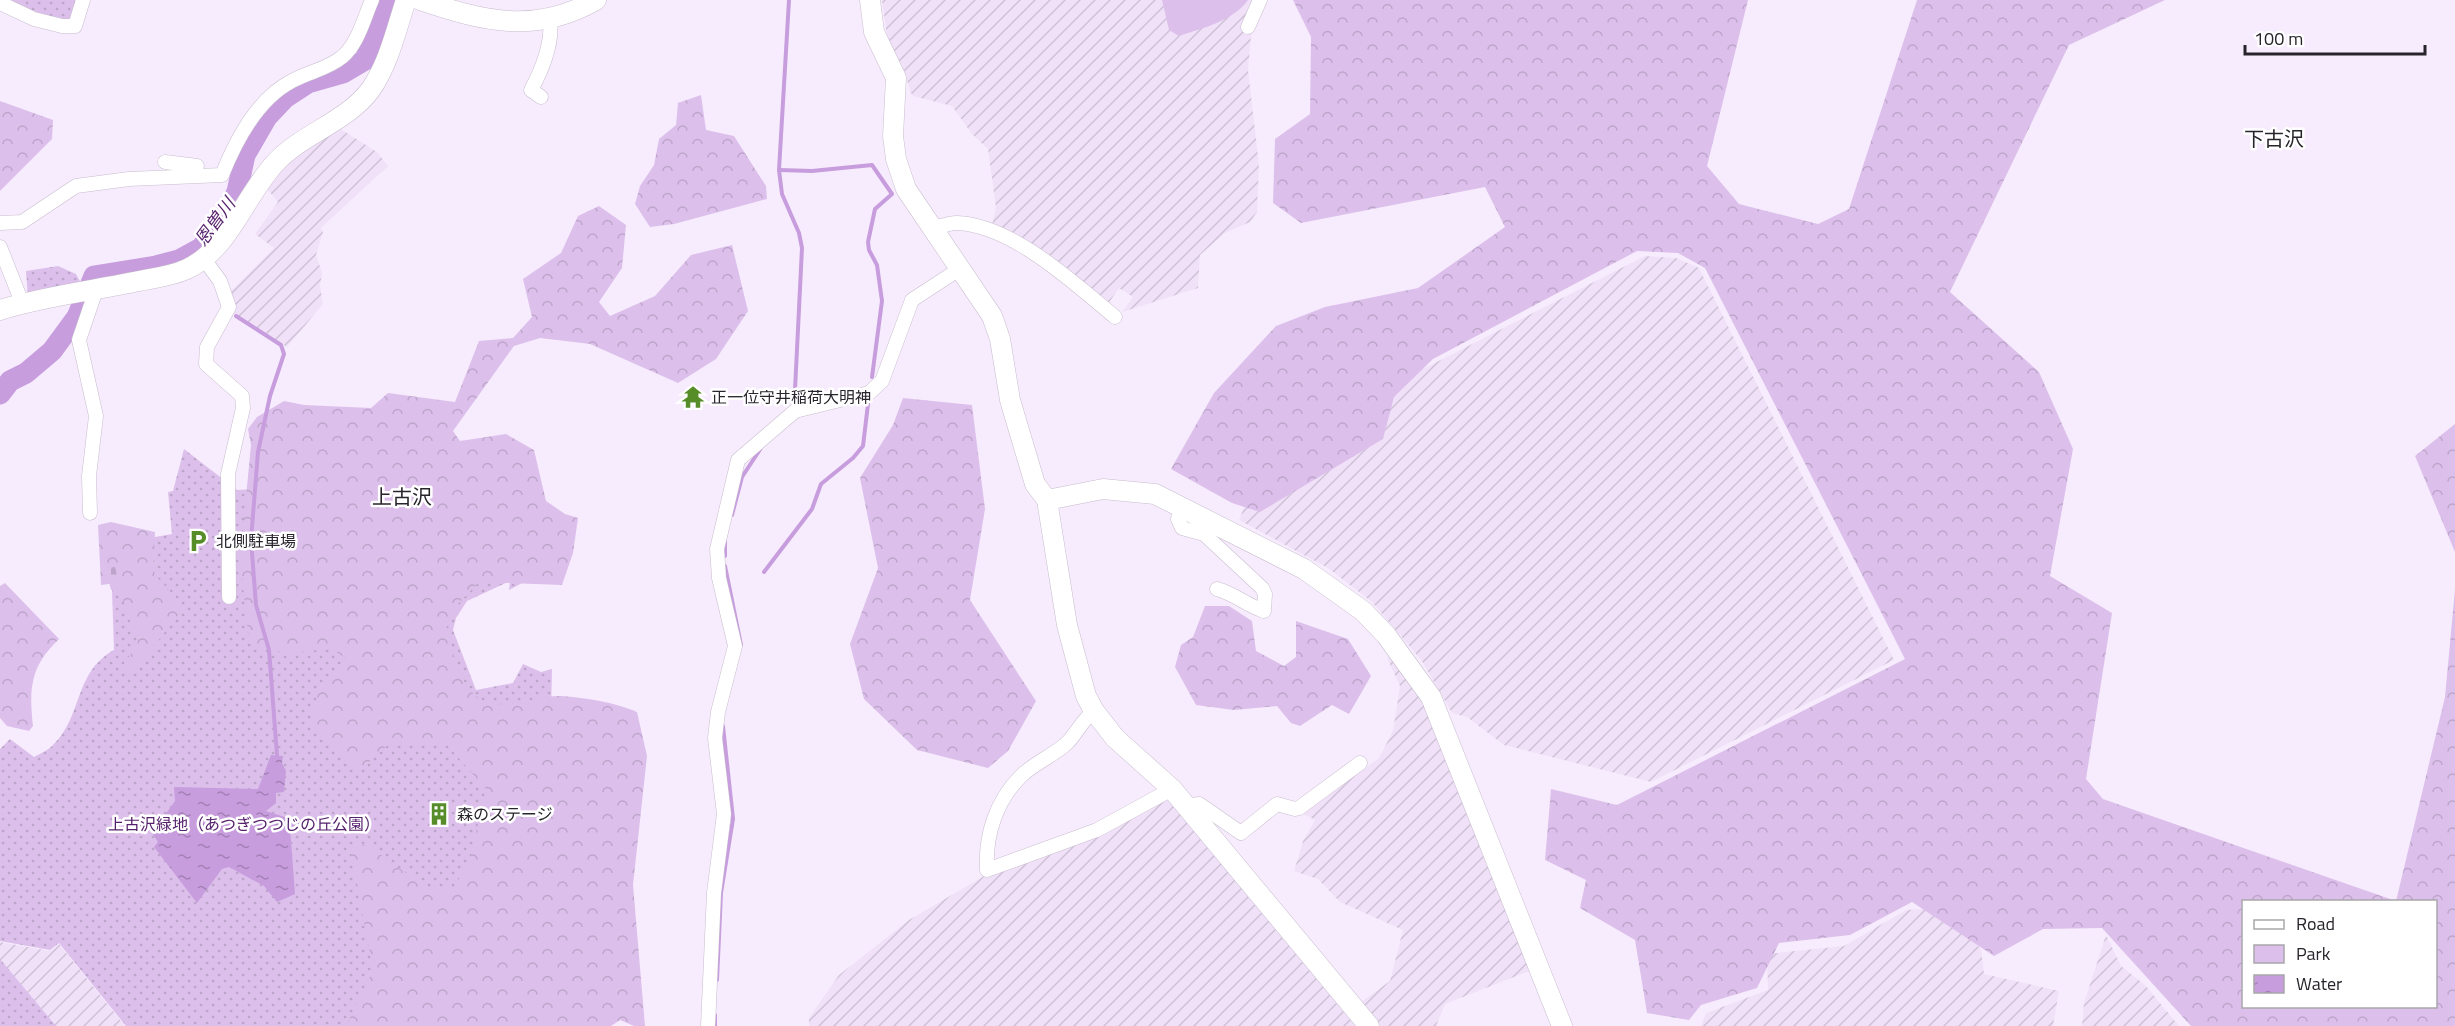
<svg xmlns="http://www.w3.org/2000/svg" width="2455" height="1026" font-family="'Titillium Web','Noto Sans JP',sans-serif">
  <style>
    .industrial { fill: url(#industrial-furrows) }
    .green { fill: url(#green-dots) }
    .forest { fill: url(#forest-crowns); fill-rule: evenodd }
    .cemetery { fill: url(#cemetery-stones) }
    .pitch { fill: #dcc0eb }
    .water { fill: url(#water-ripples) }
    .lines { fill: none; stroke-linecap: round; stroke-linejoin: round }
    .stream { stroke: #c79dde; stroke-width: 4 }
    .river { stroke: #c79dde; stroke-width: 21 }
    .street-casing { stroke: #c8bdce; stroke-width: 15 }
    .secondary-casing { stroke: #c8bdce; stroke-width: 21 }
    .street { stroke: #fff; stroke-width: 14 }
    .secondary { stroke: #fff; stroke-width: 20 }
    .labels { text-anchor: middle; stroke-width: 5; stroke-linejoin: round; paint-order: stroke }
    .poi-label { font-size: 16px; fill: #28242b; stroke: #fff; text-anchor: start }
    .park-label { font-size: 16px; fill: #55206c; stroke: #fff }
    .water-label { font-size: 18px; font-style: italic; fill: #5a2671; stroke: #fff }
    .quarter-label { font-size: 20px; fill: #28242b; stroke: #fff }
  </style>
  <defs>
    <pattern id="industrial-furrows" width="10" height="10" patternUnits="userSpaceOnUse" patternTransform="scale(1.5)"><rect width="10" height="10" fill="#f0e1f9"/><path d="M-1 1l2-2M0 10L10 0M9 11l2-2" fill="none" stroke="#cec1d6"/></pattern>
    <pattern id="green-dots" width="8" height="8" patternUnits="userSpaceOnUse" patternTransform="scale(1.5)"><rect width="8" height="8" fill="#dcc0eb"/><path d="M2 2h.1M6 6h.1" fill="none" stroke="#bda5ca" stroke-width="1.8" stroke-linecap="round"/></pattern>
    <pattern id="forest-crowns" width="20" height="18" patternUnits="userSpaceOnUse" patternTransform="scale(1.5)"><rect width="20" height="18" fill="#dcc0eb"/><path d="M2 6a3 3 0 1 1 6 0M12 15a3 3 0 1 1 6 0" fill="none" stroke="#bda5ca"/></pattern>
    <pattern id="cemetery-stones" width="16" height="16" patternUnits="userSpaceOnUse" patternTransform="scale(1.5)"><rect width="16" height="16" fill="#dcc0eb"/><path d="M2 7V4a2 2 0 0 1 4 0v3zM10 15v-3a2 2 0 0 1 4 0v3z" fill="#bda5ca"/></pattern>
    <pattern id="water-ripples" width="26" height="14" patternUnits="userSpaceOnUse" patternTransform="scale(1.5)"><rect width="26" height="14" fill="#c79dde"/><path d="M2 4q2-2 4 0t4 0M15 11q2-2 4 0t4 0" fill="none" stroke="#a280b4"/></pattern>
  </defs>
  <rect width="100%" height="100%" fill="#f7ecfd"/>
  <!-- industrial -->
  <g class="industrial">
    <polygon points="882,0 1265,0 1251,36 1248,70 1259,165 1257,212 1250,222 1225,233 1200,255 1198,288 1122,312 1133,297 1119,288 1108,304 992,225 996,208 988,149 972,134 952,106 913,96 911,93 904,70 887,37"/>
    <polygon points="336,126 377,152 388,166 321,228 323,232 316,255 322,273 320,286 323,304 287,347 232,313 230,292 274,248 255,234 278,202 264,185 281,165"/>
    <polygon points="1645,256 1676,258 1699,268 1894,660 1651,782 1504,745 1467,717 1452,713 1422,661 1372,602 1328,568 1239,520 1248,497 1376,393"/>
    <polygon points="1395,653 1426,703 1532,970 1445,1004 1436,1026 1380,1026 1360,1003 1390,981 1403,930 1340,902 1318,879 1294,871 1303,841 1315,820 1303,814 1379,758 1393,731 1400,686 1387,658"/>
    <polygon points="1167,798 1355,1026 809,1026 809,1018 839,975 909,920 984,876 1098,836"/>
    <polygon points="1941,908 1974,940 1981,950 1984,974 2059,991 2053,1026 1701,1026 1706,1013 1768,990 1767,954 1844,946 1906,910"/>
    <polygon points="2106,935 2121,966 2145,985 2179,1026 2082,1026 2084,1003"/>
    <polygon points="0,942 50,951 59,944 125,1026 0,1026"/>
  </g>
  <!-- green -->
  <g class="green">
    <polygon points="5,0 80,0 69,23 39,16"/>
    <polygon points="58,266 76,274 83,287 28,297 26,271"/>
    <path d="M 184,449 L 237,490 L 286,487 L 460,577 L 541,573 L 509,590 L 510,581 L 467,601 L 456,618 L 453,630 L 476,690 L 513,683 L 523,664 L 541,672 L 552,669 L 551,712 L 478,1026 L 126,1026 L 59,943 L 50,950 L 0,941 L 0,749 L 10,739 L 34,757 C 41,753 49,750 54,744 C 83,715 74,672 114,650 L 111,560 L 126,542 L 172,534 L 168,492 L 173,491 Z"/>
    <polygon points="0,959 56,1026 0,1026"/>
  </g>
  <!-- forest -->
  <g class="forest">
    <path d="M 1293,0 L 1748,0 L 1707,166 L 1739,204 L 1818,224 L 1849,209 L 1917,0 L 2165,0 L 2069,45 L 1950,292 L 2039,372 L 2073,449 L 2050,576 L 2112,613 L 2086,779 L 2103,799 L 2396,901 L 2445,697 L 2455,589 L 2455,1026 L 2191,1026 L 2102,928 L 2043,929 L 1994,956 L 1912,902 L 1850,935 L 1779,943 L 1757,988 L 1701,1005 L 1689,1020 L 1647,1013 L 1635,940 L 1580,908 L 1586,880 L 1545,860 L 1551,789 L 1617,805 L 1905,659 L 1705,268 L 1678,253 L 1637,251 L 1433,359 L 1394,397 L 1383,439 L 1260,512 L 1232,503 L 1171,469 L 1214,393 L 1276,326 L 1325,307 L 1418,288 L 1505,227 L 1485,187 L 1301,223 L 1273,203 L 1275,139 L 1310,114 L 1311,37 ZM 2244,902 L 2436,902 L 2436,1006 L 2244,1006 Z"/>
    <polygon points="701,95 706,130 734,136 766,186 767,199 674,224 650,227 635,204 640,186 654,165 659,139 676,125 678,103"/>
    <polygon points="0,101 53,120 52,139 0,191"/>
    <path d="M 599,206 L 626,225 L 622,268 L 599,302 L 610,316 L 655,296 L 691,255 L 732,245 L 748,311 L 716,359 L 678,383 L 590,344 L 540,338 L 514,346 L 453,431 L 460,441 L 506,434 L 534,450 L 546,501 L 565,514 L 578,518 L 573,553 L 562,585 L 479,582 L 456,606 L 446,629 C 453,650 458,681 476,696 C 500,715 534,695 561,696 C 587,698 613,702 637,712 L 647,756 L 633,885 L 645,1026 L 634,1026 L 620,1020 L 611,1026 L 346,1026 L 373,970 L 350,849 L 366,844 L 428,889 L 453,888 L 469,863 L 486,789 L 448,746 L 390,743 L 359,771 L 309,727 L 319,689 L 336,677 L 345,658 L 331,648 C 306,652 269,658 249,640 L 240,559 L 251,445 L 248,429 L 257,417 L 284,401 L 304,405 L 371,408 L 388,393 L 455,402 L 479,341 L 513,338 L 532,317 L 523,279 L 561,253 L 578,216 Z"/>
    <polygon points="903,398 972,405 985,509 970,600 1036,701 1008,751 988,768 917,750 864,699 850,644 878,568 860,478 893,425"/>
    <polygon points="2455,424 2455,552 2415,456"/>
    <polygon points="111,522 155,532 153,573 182,604 179,614 128,679 122,667 138,643 117,583 101,585 98,525"/>
    <path d="M 5,583 L 59,639 C 30,667 29,687 33,726 L 29,731 L 7,726 L 0,718 L 0,586 Z"/>
    <polygon points="1205,606 1229,606 1252,621 1256,651 1284,666 1296,657 1296,621 1348,639 1371,676 1349,714 1332,705 1300,726 1291,723 1277,706 1234,710 1196,705 1175,667 1181,645 1193,637"/>
  </g>
  <!-- cemetery -->
  <polygon class="cemetery" points="114,563 120,588 111,590 105,566"/>
  <!-- pitch -->
  <path class="pitch" d="M 1162,0 L 1248,0 C 1233,21 1203,28 1179,36 L 1169,30 Z"/>
  <!-- water -->
  <polygon class="water" points="271,755 283,756 282,763 286,771 284,792 276,793 276,803 266,811 288,818 289,822 319,818 320,822 290,827 295,894 277,902 264,886 229,867 222,869 197,903 154,847 158,842 152,833 175,801 174,787 258,789"/>
  <g class="lines">
    <!-- stream -->
    <g class="stream">
      <polyline points="789,0 779,170 782,194 799,233 802,248 795,390"/>
      <polyline points="779,170 812,171 872,165 892,194 875,209 868,242 869,250 877,265 882,301 872,377"/>
      <polyline points="236,316 281,345 284,354 270,396 258,452 251,540 256,605 269,650 277,755"/>
      <polyline points="732,515 742,477 761,448"/>
      <polyline points="725,542 725,556"/>
      <polyline points="725,566 741,645"/>
      <polyline points="764,572 812,509 821,484 853,458 863,446 868,404"/>
      <polyline points="717,980 721,893 733,819 723,726"/>
      <polyline points="715,1015 715,1026"/>
    </g>
    <!-- river -->
    <polyline class="river" points="0,394 10,381 26,373 52,351 77,317 94,276 156,266 179,260 201,248 218,226 237,192 245,155 267,117 285,98 308,83 343,73 365,60 388,3"/>
    <!-- street casing -->
    <g class="street-casing">
      <g id="street">
        <polyline points="0,3 34,19 62,26 75,26 83,0"/>
        <polyline points="1248,27 1260,0"/>
        <path d="M 541,97 L 531,90 C 542,70 553,42 550,19"/>
        <polyline points="165,162 197,166"/>
        <path d="M 0,223 L 22,222 L 76,186 L 129,179 L 222,175 C 236,140 257,99 292,81 C 308,72 328,69 342,57 C 358,44 364,18 372,0"/>
        <path d="M 934,228 C 941,226 950,223 957,223 C 1012,225 1074,283 1115,317"/>
        <polyline points="0,247 23,305"/>
        <polyline points="204,259 220,281 229,307 207,347 206,364 242,396 243,408 228,474 229,597"/>
        <path d="M 1182,507 L 1178,519 L 1182,528 L 1204,534 L 1262,588 L 1265,594 L 1264,611 C 1246,605 1235,594 1217,589"/>
        <polyline points="90,513 89,476 96,416 79,340 96,290"/>
        <path d="M 1094,711 C 1082,720 1077,733 1067,743 C 1053,756 1034,763 1021,776 C 996,801 985,835 987,870 L 1097,830 L 1172,789"/>
        <polyline points="1186,806 1199,804 1241,833 1277,804 1295,809 1299,808 1360,763"/>
        <polyline points="708,1026 714,893 724,814 715,738 718,712 735,646 719,578 717,549 738,460 795,411 869,393 882,381 912,300 961,268"/>
      </g>
    </g>
    <!-- secondary casing -->
    <g class="secondary-casing">
      <g id="secondary">
        <path d="M 420,0 C 483,21 534,35 596,0"/>
        <polyline points="870,0 874,32 896,78 893,136 896,159 906,189 992,316 1000,339 1010,400 1035,484 1047,500 1067,625 1086,696 1094,711 1115,738 1172,789 1369,1026"/>
        <path d="M 0,310 C 40,297 96,290 139,281 C 155,278 172,276 187,269 C 230,249 245,194 277,161 C 304,133 348,121 371,89 C 389,63 396,30 406,0"/>
        <polyline points="1047,500 1103,489 1155,494 1304,569 1363,611 1386,635 1431,697 1562,1026"/>
      </g>
    </g>
    <!-- street -->
    <use href="#street" class="street"/>
    <!-- secondary -->
    <use href="#secondary" class="secondary"/>
  </g>
  <!-- icons -->
  <defs>
    <g id="temple-bare" transform="scale(1.8)"><path d="M0-6L5-2H3V0L6.5 2.5H4V6H1.5V3h-3V6H-4V2.5H-6.5L-3 0V-2H-5Z" fill="#578d28" stroke="#fff" stroke-width="2.5" paint-order="stroke"/></g>
    <g id="parking-bare" transform="scale(1.8)"><path d="M-3.5-5.5H1a3.5 3.5 0 0 1 0 7H-1V5.5H-3.5ZM-1-3.4V-.6H.8a1.4 1.4 0 0 0 0-2.8Z" fill="#578d28" stroke="#fff" stroke-width="2.5" paint-order="stroke"/></g>
    <g id="building-bare" transform="scale(1.8)"><path d="M-4-6H4V6H1V3H-1V6H-4ZM-2.5-4.3h1.7v1.8h-1.7ZM.8-4.3h1.7v1.8H.8ZM-2.5-1h1.7V.8h-1.7ZM.8-1h1.7V.8H.8Z" fill="#578d28" stroke="#fff" stroke-width="2.5" paint-order="stroke"/></g>
  </defs>
  <g fill-rule="evenodd">
    <use href="#temple-bare" x="693" y="397"/>
    <use href="#parking-bare" x="198" y="541"/>
    <use href="#building-bare" x="439" y="814"/>
  </g>
  <g class="labels">
    <!-- poi labels -->
    <g class="poi-label">
      <text x="711" y="403">正一位守井稲荷大明神</text>
      <text x="216" y="547">北側駐車場</text>
      <text x="457" y="820">森のステージ</text>
    </g>
    <!-- park labels -->
    <g class="park-label">
      <text x="244" y="830">上古沢緑地（あつぎつつじの丘公園）</text>
    </g>
    <!-- water labels -->
    <g class="water-label">
      <text transform="translate(215 222) rotate(-54)" y="6">恩曽川</text>
    </g>
    <!-- quarter labels -->
    <g class="quarter-label">
      <text x="2274" y="146">下古沢</text>
      <text x="402" y="504">上古沢</text>
    </g>
  </g>
  <!-- legend -->
  <rect x="2242" y="900" width="195" height="108" fill="#ffffff" stroke="#a9a7aa" stroke-width="1.5"/>
  <rect x="2254" y="920" width="30" height="9" fill="#ffffff" stroke="#a9a7aa" stroke-width="1.5"/>
  <text x="2296" y="930" font-size="18" fill="#28242b">Road</text>
  <rect x="2254" y="945" width="30" height="18" fill="#dcc0eb" stroke="#a9a7aa" stroke-width="1.5"/>
  <text x="2296" y="960" font-size="18" fill="#28242b">Park</text>
  <rect x="2254" y="975" width="30" height="18" fill="url(#water-ripples)" stroke="#a9a7aa" stroke-width="1.5"/>
  <text x="2296" y="990" font-size="18" fill="#28242b">Water</text>
  <!-- scale -->
  <path d="M2245 45v9h180v-9" fill="none" stroke="#28242b" stroke-width="3"/>
  <text x="2254" y="45" font-size="18" fill="#28242b" stroke="#ffffff" stroke-width="4.5" paint-order="stroke">100 m</text>
</svg>
